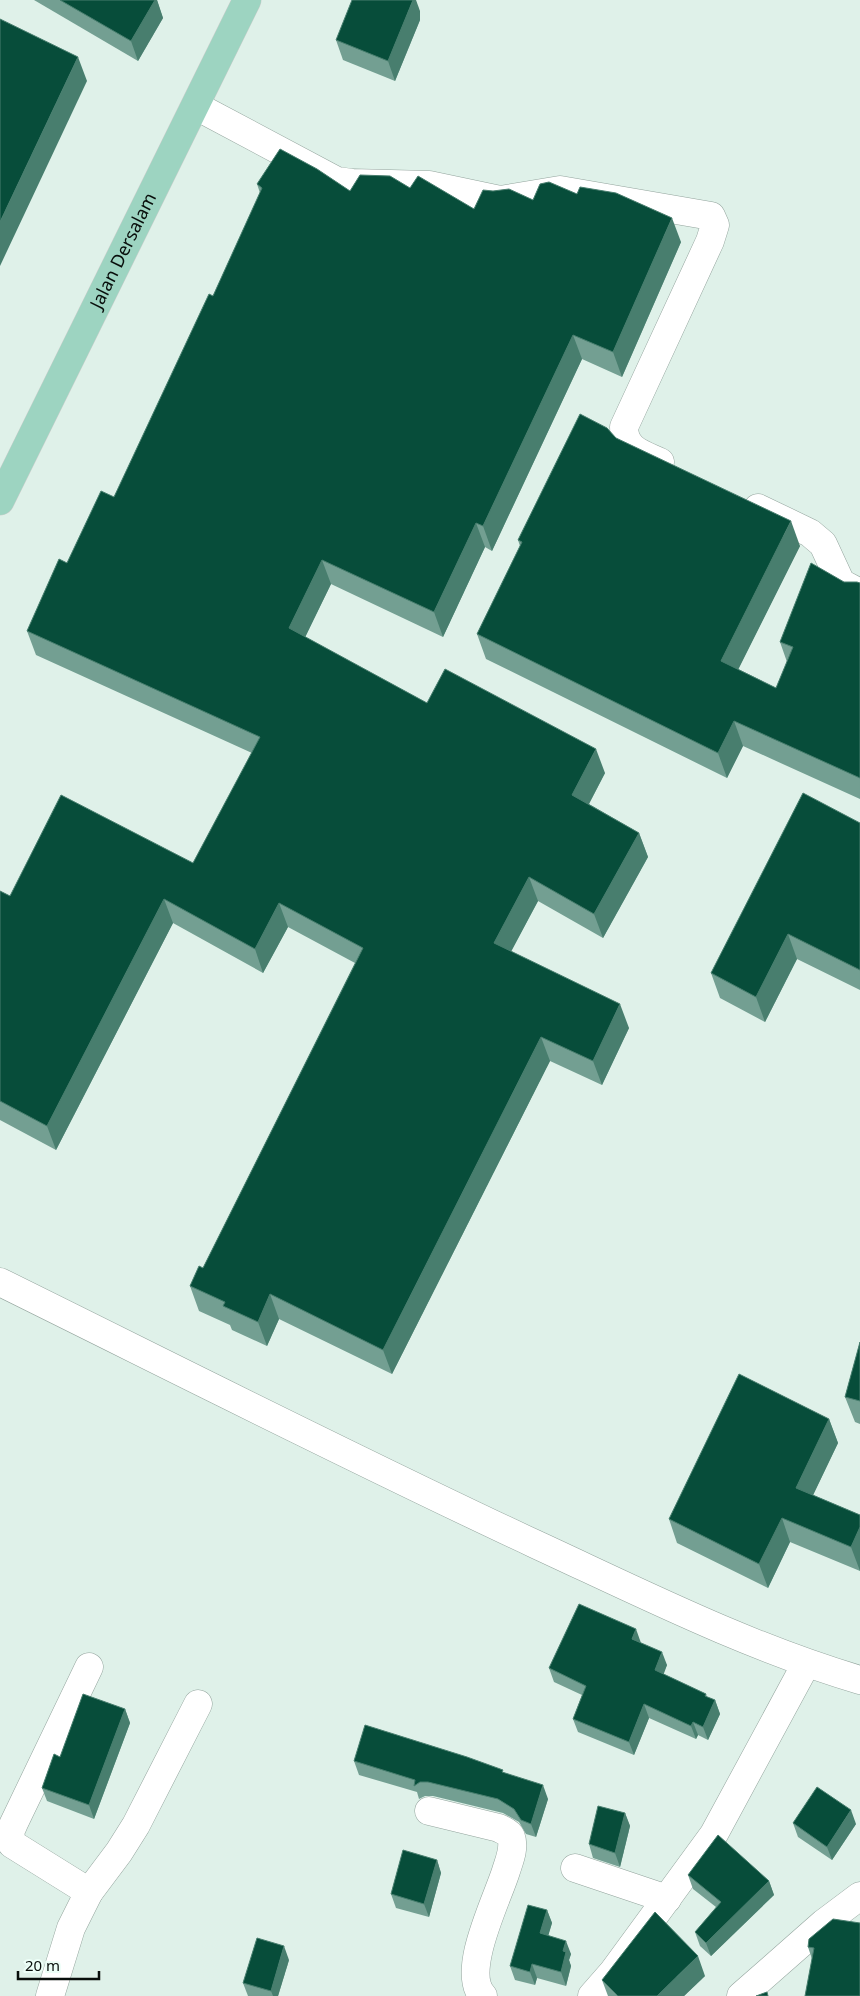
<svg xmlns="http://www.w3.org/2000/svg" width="860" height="1996" font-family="'Noto Sans',sans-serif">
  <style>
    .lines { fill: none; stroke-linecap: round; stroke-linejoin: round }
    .minor-casing { stroke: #93a49d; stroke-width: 29 }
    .secondary-casing { stroke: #93a49d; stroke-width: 29 }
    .primary-casing { stroke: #cecfce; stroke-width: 29 }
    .minor { stroke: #fff; stroke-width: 28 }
    .secondary { stroke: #fff; stroke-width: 28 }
    .primary { stroke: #9dd4c1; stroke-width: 28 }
    .wall { fill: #739f92 }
    .shaded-wall { fill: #487e6e }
    .building { fill: #074d3a; stroke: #487e6e }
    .labels { text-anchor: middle; stroke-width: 5; stroke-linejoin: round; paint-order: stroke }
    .street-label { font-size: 18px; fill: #080e0b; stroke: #ecfef7 }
  </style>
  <rect width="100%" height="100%" fill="#dff1e9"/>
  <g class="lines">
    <!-- minor casing -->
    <g class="minor-casing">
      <g id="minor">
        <path d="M 196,106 L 337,181 L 352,183 L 429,185 L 500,200 L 560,190 L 711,216 L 715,225 L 710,241 L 624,427 C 624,450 643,454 660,462"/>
        <polyline points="758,508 810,533 823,544 841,583 860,593"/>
        <polyline points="89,1667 14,1823 10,1832 12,1844 89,1892"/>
        <path d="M 429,1811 L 499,1828 C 504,1831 509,1832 511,1837 C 515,1848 509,1861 506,1871 C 497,1900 460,1972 483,1996"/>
        <polyline points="575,1868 667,1899"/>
        <polyline points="50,1996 71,1928 89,1892 119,1852 136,1825 198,1704"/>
        <polyline points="592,1996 613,1972 714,1834 806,1664"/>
        <polyline points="741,1996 824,1923 860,1896"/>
      </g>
    </g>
    <!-- secondary casing -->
    <g class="secondary-casing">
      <path id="secondary" d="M 0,1282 C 178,1370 355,1460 535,1544 C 641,1593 748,1647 860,1680"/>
    </g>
    <!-- primary casing -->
    <g class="primary-casing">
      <g id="primary">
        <path id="s1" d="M 0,501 L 247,0"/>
      </g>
    </g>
    <!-- minor -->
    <use href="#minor" class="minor"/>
    <!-- secondary -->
    <use href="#secondary" class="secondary"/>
    <!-- primary -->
    <use href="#primary" class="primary"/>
  </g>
  <!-- wall -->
  <g class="wall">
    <polygon points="34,0 157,0 163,18 138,61"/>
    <polygon points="420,11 420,20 395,81 343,60 336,40"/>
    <polygon points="257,184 350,191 410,188 474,209 533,200 681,242 622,377 582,359 492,551 485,547 443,637 331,584 305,637 427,703 605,773 589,804 639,833 648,857 603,938 538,901 511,951 629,1028 602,1085 550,1061 392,1374 279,1319 267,1346 232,1330 230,1325 199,1311 190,1286 203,1268 355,963 288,927 263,973 173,923 56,1150 0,1120 0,891 10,896 193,863 252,753 36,655 27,631 67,563 114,497 213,296 260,193"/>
    <polygon points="616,438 800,546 738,669 776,688 787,662 780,642 844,582 860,583 860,799 743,746 727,778 486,659 477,634 520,546 518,540"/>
    <polygon points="860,823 860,990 797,959 765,1022 720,998 711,973"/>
    <polygon points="860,1342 860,1424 855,1422 845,1397"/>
    <polygon points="829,1419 838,1443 813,1495 860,1515 860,1571 790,1542 768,1588 677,1543 669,1519"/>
    <polygon points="641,1643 667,1665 663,1674 706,1694 707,1697 715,1700 720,1714 708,1740 698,1735 696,1739 649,1718 634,1755 578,1732 573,1719 582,1695 554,1682 549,1668"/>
    <polygon points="125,1709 130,1723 94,1819 47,1801 42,1788 60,1757"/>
    <polygon points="354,1761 504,1773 548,1799 536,1837 526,1834 519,1822 503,1813 433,1796 425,1796 419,1799 417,1792 359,1775"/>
    <polygon points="625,1813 630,1826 620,1867 593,1858 589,1844"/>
    <polygon points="793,1823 856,1824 832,1860 798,1837"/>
    <polygon points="437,1860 441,1873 429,1917 396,1908 391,1894"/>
    <polygon points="688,1875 769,1881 774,1895 711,1956 700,1946 695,1932 716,1907 693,1889"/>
    <polygon points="547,1910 552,1923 548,1935 571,1954 569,1960 571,1966 566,1986 537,1978 535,1985 515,1980 510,1966"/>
    <polygon points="860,1923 812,1959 808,1947"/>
    <polygon points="289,1960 278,1996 248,1996 243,1983"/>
    <polygon points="705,1976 684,1996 608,1996 602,1980"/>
  </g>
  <!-- shaded-wall -->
  <g class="shaded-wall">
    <polygon points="155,0 157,0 163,18 138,61 131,41"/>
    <polygon points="413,0 416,0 420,11 420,20 395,81 388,61"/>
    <polygon points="78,57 87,81 0,266 0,222"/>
    <polygon points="672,218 681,242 622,377 613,352"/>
    <polygon points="573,335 582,359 492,551 483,526"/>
    <polygon points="791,521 800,546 730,686 721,661"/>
    <polygon points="476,523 485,547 443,637 434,612"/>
    <polygon points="322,560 331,584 298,652 289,628"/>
    <polygon points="734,721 743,746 727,778 718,753"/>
    <polygon points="596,749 605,773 581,819 572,795"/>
    <polygon points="639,833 648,857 603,938 594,914"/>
    <polygon points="529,877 538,901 503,967 494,943"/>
    <polygon points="164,899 173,923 56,1150 47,1126"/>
    <polygon points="279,903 288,927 263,973 255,949"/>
    <polygon points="788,934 797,959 765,1022 756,997"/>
    <polygon points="620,1004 629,1028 602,1085 593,1061"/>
    <polygon points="541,1037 550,1061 392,1374 383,1350"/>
    <polygon points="270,1294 279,1319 267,1346 258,1322"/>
    <polygon points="829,1419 838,1443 805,1512 796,1488"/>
    <polygon points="782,1518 790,1542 768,1588 759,1564"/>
    <polygon points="860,1527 860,1571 851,1547"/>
    <polygon points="636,1629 641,1643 632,1639"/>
    <polygon points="662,1652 667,1665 660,1684 655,1670"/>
    <polygon points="715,1700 720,1714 708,1740 703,1727"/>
    <polygon points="644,1704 649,1718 634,1755 629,1742"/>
    <polygon points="125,1709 130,1723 94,1819 89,1805"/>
    <polygon points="693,1722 698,1735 696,1739 691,1726"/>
    <polygon points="543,1785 548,1799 536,1837 531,1824"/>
    <polygon points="851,1810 856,1824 832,1860 827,1847"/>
    <polygon points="625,1813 630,1826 620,1867 615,1853"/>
    <polygon points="437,1860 441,1873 429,1917 424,1904"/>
    <polygon points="769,1881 774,1895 711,1956 706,1943"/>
    <polygon points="547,1910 552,1923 545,1947 540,1933"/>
    <polygon points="566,1941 571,1954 569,1960 571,1966 566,1986 561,1972 563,1951"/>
    <polygon points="284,1946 289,1960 278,1996 273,1996 271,1991"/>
    <polygon points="698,1956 705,1976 684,1996 657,1996"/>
    <polygon points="532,1964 537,1978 535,1985 530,1972"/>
  </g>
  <!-- building -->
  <g class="building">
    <polygon points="60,0 155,0 131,41"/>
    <polygon points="352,0 413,0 388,61 336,40"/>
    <polygon points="0,19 78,57 0,222"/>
    <polygon points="280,149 317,169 350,191 360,175 390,176 410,188 418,176 474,209 483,190 493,191 509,189 533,200 540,184 549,182 577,194 580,187 616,193 672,218 613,352 573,335 483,526 476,523 434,612 322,560 289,628 427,703 445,669 596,749 572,795 639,833 594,914 529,877 494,943 620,1004 593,1061 541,1037 383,1350 270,1294 258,1322 223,1306 225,1302 190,1286 199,1266 203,1268 363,948 279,903 255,949 164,899 47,1126 0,1101 0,891 10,896 61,795 193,863 260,737 27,631 59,559 67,563 101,491 114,497 209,294 213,296 262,188 257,184"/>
    <polygon points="580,414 607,428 616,438 791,521 721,661 776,688 793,647 780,642 811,563 844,582 857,582 860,583 860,778 734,721 718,753 477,634 522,542 518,540"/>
    <polygon points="803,793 860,823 860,970 788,934 756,997 711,973"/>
    <polygon points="860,1342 860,1401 845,1397"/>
    <polygon points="739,1374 829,1419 796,1488 860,1515 860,1527 851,1547 782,1518 759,1564 669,1519"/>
    <polygon points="579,1604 636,1629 632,1639 662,1652 655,1670 706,1694 705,1696 715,1700 703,1727 693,1722 691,1726 644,1704 629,1742 573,1719 586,1686 549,1668"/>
    <polygon points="83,1694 125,1709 89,1805 42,1788 54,1754 60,1757"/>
    <polygon points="365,1725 467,1757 503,1770 502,1772 543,1785 531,1824 521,1820 514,1809 498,1799 428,1782 420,1782 414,1786 415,1780 354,1761"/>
    <polygon points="817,1787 851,1810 827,1847 793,1823"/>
    <polygon points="598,1806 625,1813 615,1853 589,1844"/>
    <polygon points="718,1835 769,1881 706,1943 695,1932 721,1902 688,1875"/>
    <polygon points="403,1850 437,1860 424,1904 391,1894"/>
    <polygon points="528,1905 547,1910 540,1933 566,1941 563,1951 566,1952 561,1972 532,1964 530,1972 510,1966"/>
    <polygon points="655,1912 698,1956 657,1996 618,1996 602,1980"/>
    <polygon points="833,1919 860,1923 860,1996 805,1996 814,1948 808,1947 809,1939"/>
    <polygon points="257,1938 284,1946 271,1991 243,1983"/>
    <polygon points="767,1992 768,1996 756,1996"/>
  </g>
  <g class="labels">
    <!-- street labels -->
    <g class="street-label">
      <text dy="6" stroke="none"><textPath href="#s1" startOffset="279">Jalan Dersalam</textPath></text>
    </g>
  </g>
  <!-- scale -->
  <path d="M18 1971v8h81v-8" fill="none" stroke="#080e0b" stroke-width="2.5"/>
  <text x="25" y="1971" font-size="15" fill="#080e0b" stroke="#ecfef7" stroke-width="4" paint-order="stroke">20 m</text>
</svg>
